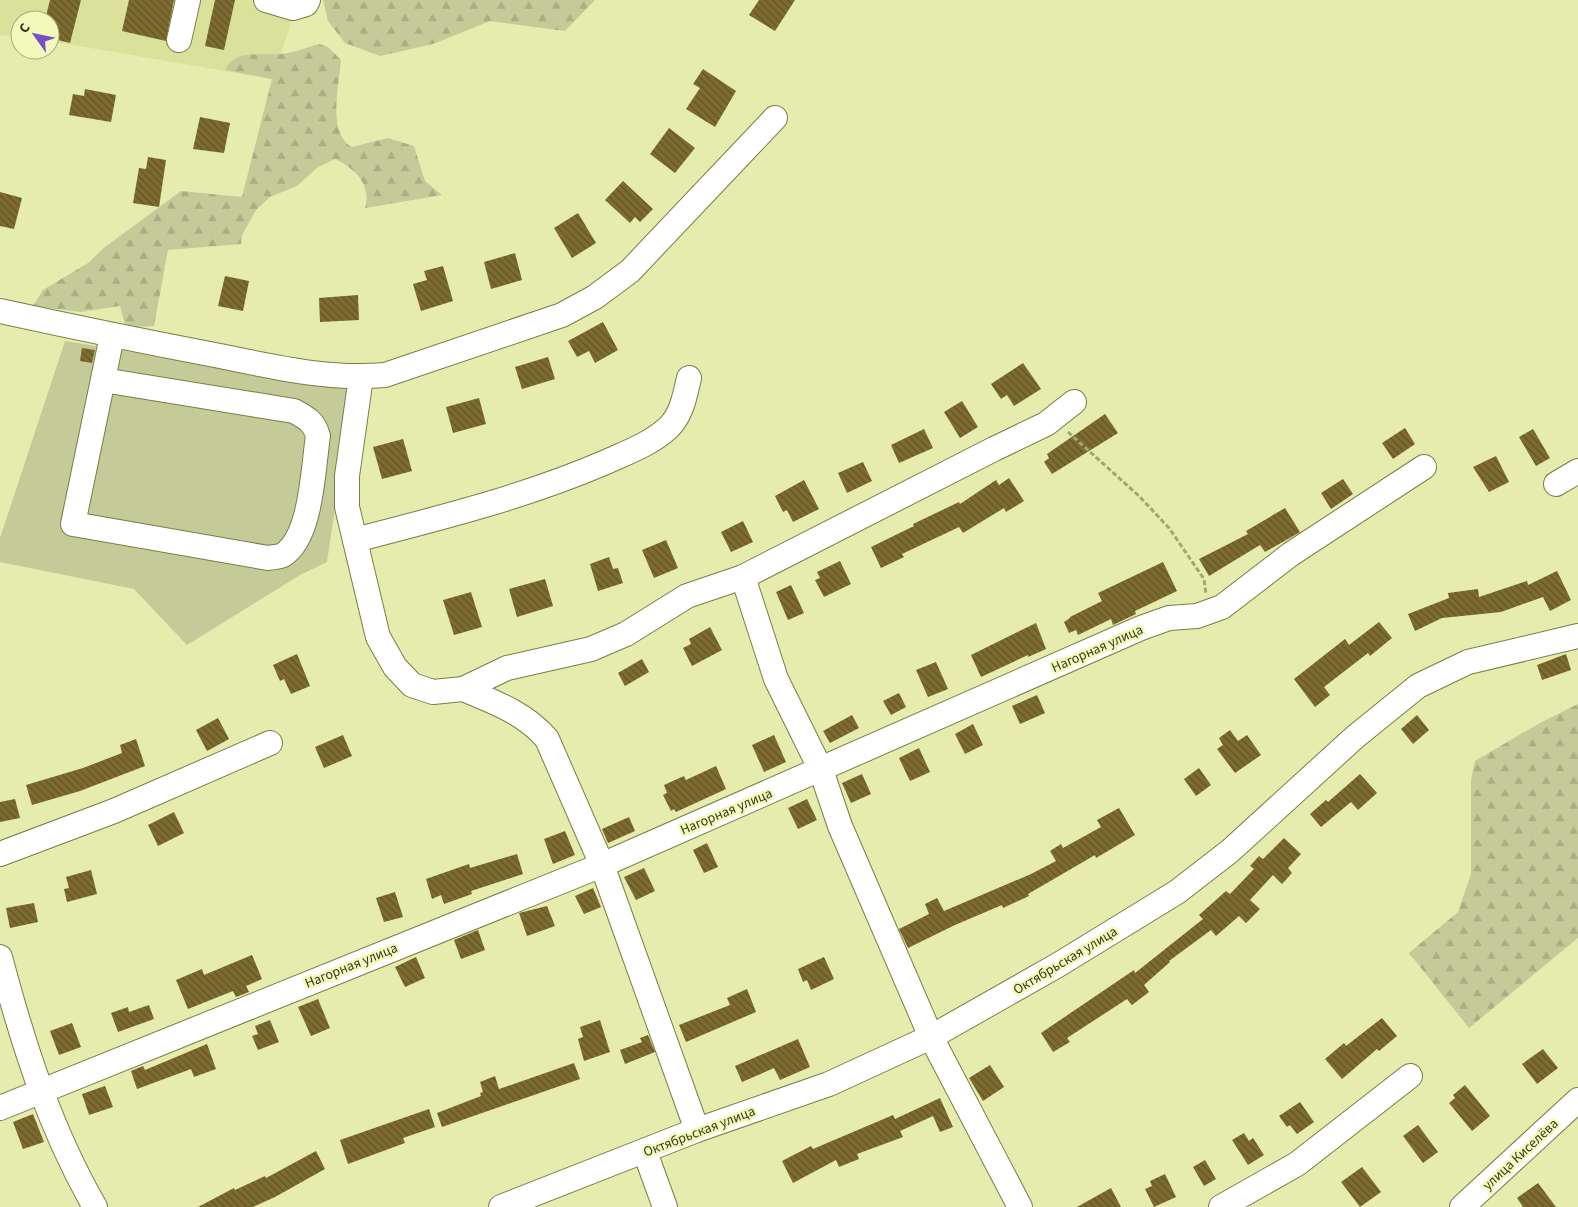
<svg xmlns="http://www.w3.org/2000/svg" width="1578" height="1207" font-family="'Source Sans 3',sans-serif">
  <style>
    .built { fill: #d9e19a }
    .forest { fill: url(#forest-firs) }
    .park { fill: #c4ca98 }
    .building { fill: url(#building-back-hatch) }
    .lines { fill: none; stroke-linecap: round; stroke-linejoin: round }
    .minor-casing { stroke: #797e44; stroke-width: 26 }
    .path { stroke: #a1a676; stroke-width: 3; stroke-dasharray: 5 2.5; stroke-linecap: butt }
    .minor { stroke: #fff; stroke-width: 24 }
    .labels { text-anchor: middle; stroke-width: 5; stroke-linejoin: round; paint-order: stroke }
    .street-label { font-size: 14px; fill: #373920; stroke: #f2f9ba }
  </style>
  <defs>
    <pattern id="forest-firs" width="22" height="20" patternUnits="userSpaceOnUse" patternTransform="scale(1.25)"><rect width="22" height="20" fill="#c4ca98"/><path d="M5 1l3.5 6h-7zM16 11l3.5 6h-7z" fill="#a9ae83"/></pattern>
    <pattern id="building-back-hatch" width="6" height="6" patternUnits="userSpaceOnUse" patternTransform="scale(1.25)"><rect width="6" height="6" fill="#7d6b30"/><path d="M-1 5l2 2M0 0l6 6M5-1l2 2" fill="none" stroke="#625426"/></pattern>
  </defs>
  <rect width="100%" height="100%" fill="#e5ecad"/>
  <!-- built -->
  <polygon class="built" points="0,0 299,0 272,79 50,41 50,20 20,20 20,37 0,35"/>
  <!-- forest -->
  <g class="forest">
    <polygon points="323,0 595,0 565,31 490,21 433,44 380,56 345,43 328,21"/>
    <path d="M 319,44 L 328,47 L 341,60 C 339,86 327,133 352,147 L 388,138 L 414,146 L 425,181 L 442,195 L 365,208 C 372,184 354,168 335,159 L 318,167 L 297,186 L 270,197 L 256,210 L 242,235 L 241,244 L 168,250 L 154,326 L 133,327 L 125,324 L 120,306 L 81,312 L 33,306 L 43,290 L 88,263 L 105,247 L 181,191 L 242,197 L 272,79 L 225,70 C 236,48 260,56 281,54 C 294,53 307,47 319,44 Z"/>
    <polygon points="1578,704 1578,938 1469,1028 1409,953 1458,912 1471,874 1471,780 1475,761 1538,724"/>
  </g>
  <!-- park -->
  <polygon class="park" points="65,341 353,388 327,562 300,575 187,645 134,589 0,562 0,538"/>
  <!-- building -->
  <g class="building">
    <polygon points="50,0 81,0 70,43 50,38 50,20 45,20"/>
    <polygon points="129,0 174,0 166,41 122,31"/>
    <polygon points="215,0 235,0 224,50 205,46"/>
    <polygon points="759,0 795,0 775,31 749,15"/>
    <polygon points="703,69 736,91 715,127 686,109 700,88 693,84"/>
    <polygon points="85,89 116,95 111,122 69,115 73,94 84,96"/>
    <polygon points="200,117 230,123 224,153 193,149"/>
    <polygon points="669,128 695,148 675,173 650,154"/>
    <polygon points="148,157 166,160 159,207 133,203 139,168 146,169"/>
    <polygon points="623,181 653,209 640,222 635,217 630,223 605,200"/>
    <polygon points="0,192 22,198 14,229 0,226"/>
    <polygon points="578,213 596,243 572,258 554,228"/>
    <polygon points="515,253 522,280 491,289 484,262"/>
    <polygon points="443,266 453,301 421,311 413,284 427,280 424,271"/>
    <polygon points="225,276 249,281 243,311 218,306"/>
    <polygon points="358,295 359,320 320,322 319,298"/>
    <polygon points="603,322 618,350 595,363 589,351 577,357 568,341"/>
    <polygon points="82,348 95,350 92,363 80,361"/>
    <polygon points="548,357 555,379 522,389 515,367"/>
    <polygon points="1023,363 1041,389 1014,406 1007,395 1001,399 991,384"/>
    <polygon points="479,398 486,424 453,433 446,407"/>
    <polygon points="962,401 978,427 960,438 944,412"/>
    <polygon points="1105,414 1118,433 1052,474 1044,462 1049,458 1047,454"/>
    <polygon points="1405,428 1415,444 1393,459 1382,443"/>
    <polygon points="924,429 933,448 899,463 891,445"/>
    <polygon points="1533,429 1550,458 1536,466 1519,437"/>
    <polygon points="403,439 412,471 382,479 373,447"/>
    <polygon points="1496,456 1509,482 1489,492 1473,467"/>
    <polygon points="863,462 872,481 847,493 838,473"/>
    <polygon points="1009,478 1024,501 1006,512 1004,508 963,533 959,527 902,554 904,557 881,568 871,547 914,526 913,524 959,502 960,504 996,480 999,485"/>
    <polygon points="1343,479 1353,494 1331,509 1321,493"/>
    <polygon points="804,480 819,509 793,522 787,510 783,512 775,496"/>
    <polygon points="1285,508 1300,532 1265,552 1260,545 1209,576 1199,559 1248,534 1246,531"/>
    <polygon points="743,521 753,542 731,552 721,532"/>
    <polygon points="666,540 678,568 654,578 642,550"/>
    <polygon points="609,557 613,569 618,568 623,583 598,591 590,564"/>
    <polygon points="840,561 851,584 824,597 815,580 820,578 817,572"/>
    <polygon points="1163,562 1177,591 1135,611 1136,614 1113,625 1111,619 1078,635 1076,630 1069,633 1064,622 1070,618 1070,617 1102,601 1098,593"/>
    <polygon points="1557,571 1571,600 1550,611 1543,597 1501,612 1442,618 1415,631 1408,614 1449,598 1448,593 1478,589 1479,597 1527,581 1528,585"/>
    <polygon points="545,579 553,606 517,617 509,589"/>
    <polygon points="791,585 804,613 788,620 776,592"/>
    <polygon points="471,592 482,627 454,635 443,600"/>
    <polygon points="1379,622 1392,638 1370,656 1368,653 1324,687 1330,695 1315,707 1294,679 1345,639 1349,645"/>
    <polygon points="1036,623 1046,649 1028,657 1028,655 981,677 971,655"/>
    <polygon points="710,627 722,650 692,666 683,648 691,644 689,639"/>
    <polygon points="297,654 310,686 291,694 284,679 280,681 273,665"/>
    <polygon points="1566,654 1571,670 1542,680 1537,665"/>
    <polygon points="642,659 649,672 625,686 618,673"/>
    <polygon points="936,662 948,689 928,697 916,670"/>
    <polygon points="899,693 906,707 891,715 883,701"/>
    <polygon points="1037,695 1045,713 1020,724 1012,706"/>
    <polygon points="852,715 859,728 830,743 823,731"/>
    <polygon points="1417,715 1429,730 1413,744 1401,729"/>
    <polygon points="218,718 229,739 207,751 196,730"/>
    <polygon points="973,724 983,745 965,754 955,734"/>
    <polygon points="1230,730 1238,741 1247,735 1261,755 1235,773 1217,749 1223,745 1219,738"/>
    <polygon points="343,735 352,756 324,768 315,747"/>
    <polygon points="774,735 786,762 764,772 752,745"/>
    <polygon points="136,739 145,766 80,791 32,805 26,785 83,768 122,753 120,745"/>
    <polygon points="919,748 930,772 910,781 899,758"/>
    <polygon points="716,766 726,789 676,812 674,809 671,811 663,795 667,793 664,785 684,776 686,780"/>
    <polygon points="1199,768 1211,785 1196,796 1184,779"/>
    <polygon points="862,774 871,794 851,803 842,783"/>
    <polygon points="1360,774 1377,793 1358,810 1351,802 1321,827 1310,814 1326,800 1328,802"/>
    <polygon points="15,799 20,818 0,822 0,802"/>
    <polygon points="807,799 817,820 798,829 788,808"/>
    <polygon points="1119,808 1135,835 1096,858 1095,855 1028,894 1029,896 1003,908 1002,905 955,925 908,948 899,929 929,914 925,904 937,898 944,911 1031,874 1056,861 1050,851 1061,844 1063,848 1101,827 1097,820"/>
    <polygon points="174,812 184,833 158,846 148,825"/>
    <polygon points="629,817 635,831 608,843 602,829"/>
    <polygon points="565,831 575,855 553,864 544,839"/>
    <polygon points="1284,838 1301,854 1288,868 1292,873 1282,884 1273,875 1250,900 1260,909 1246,923 1239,916 1216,936 1211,930 1169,961 1170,962 1144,985 1149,992 1132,1005 1127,999 1067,1038 1070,1042 1053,1052 1041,1033 1134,970 1135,973 1203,919 1199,915 1226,891 1230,894 1254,869 1250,866 1259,856 1263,859"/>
    <polygon points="707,843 718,867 704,873 693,850"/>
    <polygon points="517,854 523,874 471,891 472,894 444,904 441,895 432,899 426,879 469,864 470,868"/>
    <polygon points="644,868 655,891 636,900 624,877"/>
    <polygon points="91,870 97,894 67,902 64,889 69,888 66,877"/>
    <polygon points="593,888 601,907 584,914 575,896"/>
    <polygon points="395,892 403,917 384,922 376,898"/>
    <polygon points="34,903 38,922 10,928 6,908"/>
    <polygon points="547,906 555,926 527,936 519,913"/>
    <polygon points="478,930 485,950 461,959 454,940"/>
    <polygon points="252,955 262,979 246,986 249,992 236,997 233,991 188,1009 176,980 202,969 204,975"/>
    <polygon points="416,957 425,978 405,987 395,967"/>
    <polygon points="824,957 834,979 811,990 807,980 803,982 798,969"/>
    <polygon points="747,989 756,1012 686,1042 679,1025 730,1005 727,998"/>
    <polygon points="318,999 330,1028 311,1036 298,1007"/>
    <polygon points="149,1005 154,1019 118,1032 111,1013 128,1007 129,1012"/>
    <polygon points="1382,1018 1397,1036 1379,1051 1377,1049 1342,1079 1325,1059 1344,1043 1346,1046"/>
    <polygon points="270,1020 279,1042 258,1050 252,1036 258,1034 255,1026"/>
    <polygon points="600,1020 610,1052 584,1061 578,1039 583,1037 580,1027"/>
    <polygon points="72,1023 81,1047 59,1055 50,1031"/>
    <polygon points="648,1035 655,1052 625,1064 620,1050 642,1042 640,1038"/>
    <polygon points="798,1039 810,1067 780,1080 774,1068 742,1082 735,1066"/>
    <polygon points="207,1044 216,1069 194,1077 191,1069 137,1089 131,1071 143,1066 145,1070"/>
    <polygon points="1543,1049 1558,1068 1537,1084 1522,1064"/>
    <polygon points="574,1063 580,1079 442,1127 437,1113 481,1096 480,1093 483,1092 480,1082 495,1076 499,1089"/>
    <polygon points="990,1065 1004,1087 983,1101 969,1078"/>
    <polygon points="1465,1085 1490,1116 1472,1131 1449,1103 1455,1098 1453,1095"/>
    <polygon points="105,1086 113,1107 89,1115 82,1094"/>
    <polygon points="940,1098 953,1127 940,1132 933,1116 900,1131 903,1137 857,1154 859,1159 839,1167 836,1160 793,1183 782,1161 811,1146 813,1149 893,1115 895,1119"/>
    <polygon points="1300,1102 1314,1122 1297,1134 1290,1125 1287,1127 1279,1116"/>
    <polygon points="429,1109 435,1127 403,1138 405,1143 348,1164 340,1140"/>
    <polygon points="33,1114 44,1142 23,1149 13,1122"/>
    <polygon points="1418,1125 1438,1152 1423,1163 1403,1136"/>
    <polygon points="1244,1133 1249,1141 1253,1138 1264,1155 1248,1165 1232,1140"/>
    <polygon points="316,1151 325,1169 275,1197 253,1207 198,1207 234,1188 235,1190 265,1176 266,1178"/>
    <polygon points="1205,1160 1216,1179 1204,1186 1193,1167"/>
    <polygon points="1362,1167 1381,1192 1360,1207 1341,1182"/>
    <polygon points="1165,1174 1176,1197 1154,1207 1145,1189 1152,1186 1150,1181"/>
    <polygon points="1538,1183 1556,1207 1523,1207 1517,1198"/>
    <polygon points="1111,1188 1121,1207 1077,1207"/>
  </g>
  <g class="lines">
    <!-- minor casing -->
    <g class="minor-casing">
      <g id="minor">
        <polyline points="266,0 293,8 306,4 308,0"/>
        <polyline points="179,40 188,0"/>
        <path d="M 0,311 C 73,327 146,342 220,356 C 274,367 329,380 385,375 L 562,315 L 595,297 L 630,271 L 775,118"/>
        <polyline points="361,377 347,476 347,507 378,637 395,667 412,685 433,692 463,689 507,668 591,649 626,634 687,596 743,577 994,449 1046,424 1074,402"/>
        <path d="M 103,380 L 294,411 C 307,418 314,422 318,436 C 313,467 312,537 283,555 C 279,557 273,557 268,558 L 73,524 L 112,336"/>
        <polyline points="1556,484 1578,471"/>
        <path d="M 355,540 C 440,518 525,497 606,462 C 628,452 651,444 669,427 C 682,414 685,395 689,378"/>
        <polyline points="743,577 776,679 821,770 840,826 931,1037 1020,1207"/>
        <path d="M 463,689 C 494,702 525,713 547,739 L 602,865 L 697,1130"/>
        <polyline points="0,854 114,811 270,743"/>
        <path d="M 0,957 C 23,1044 50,1129 95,1207"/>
        <polyline points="0,1108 602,865 1141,628 1169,618 1197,616 1222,607 1291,554 1424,467"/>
        <polyline points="645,1152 665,1207"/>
        <polyline points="501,1207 697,1130 829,1084 931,1037 1058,965 1177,892 1230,851 1355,737 1418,686 1468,662 1578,636"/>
        <polyline points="1221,1207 1297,1164 1410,1076"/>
        <polyline points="1462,1207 1578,1100"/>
      </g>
    </g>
    <!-- path -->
    <polyline class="path" points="1068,432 1139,496 1169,528 1204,579 1206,594"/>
    <!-- minor -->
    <use href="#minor" class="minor"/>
  </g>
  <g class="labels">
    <!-- street labels -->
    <g class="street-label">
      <text transform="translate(1097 648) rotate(-24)" y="5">Нагорная улица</text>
      <text transform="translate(726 811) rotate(-23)" y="5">Нагорная улица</text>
      <text transform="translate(1065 960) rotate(-31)" y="5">Октябрьская улица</text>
      <text transform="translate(351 965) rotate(-22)" y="5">Нагорная улица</text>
      <text transform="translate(699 1131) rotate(-21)" y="5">Октябрьская улица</text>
      <text transform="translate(1520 1154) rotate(-43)" y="5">улица Киселёва</text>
    </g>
  </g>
  <!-- north arrow -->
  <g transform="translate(35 35) rotate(303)"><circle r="24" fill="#f2f9ba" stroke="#a7ac7c"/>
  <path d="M0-4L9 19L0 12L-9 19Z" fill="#7550c9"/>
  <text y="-8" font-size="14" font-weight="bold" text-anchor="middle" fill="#373920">С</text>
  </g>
</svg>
